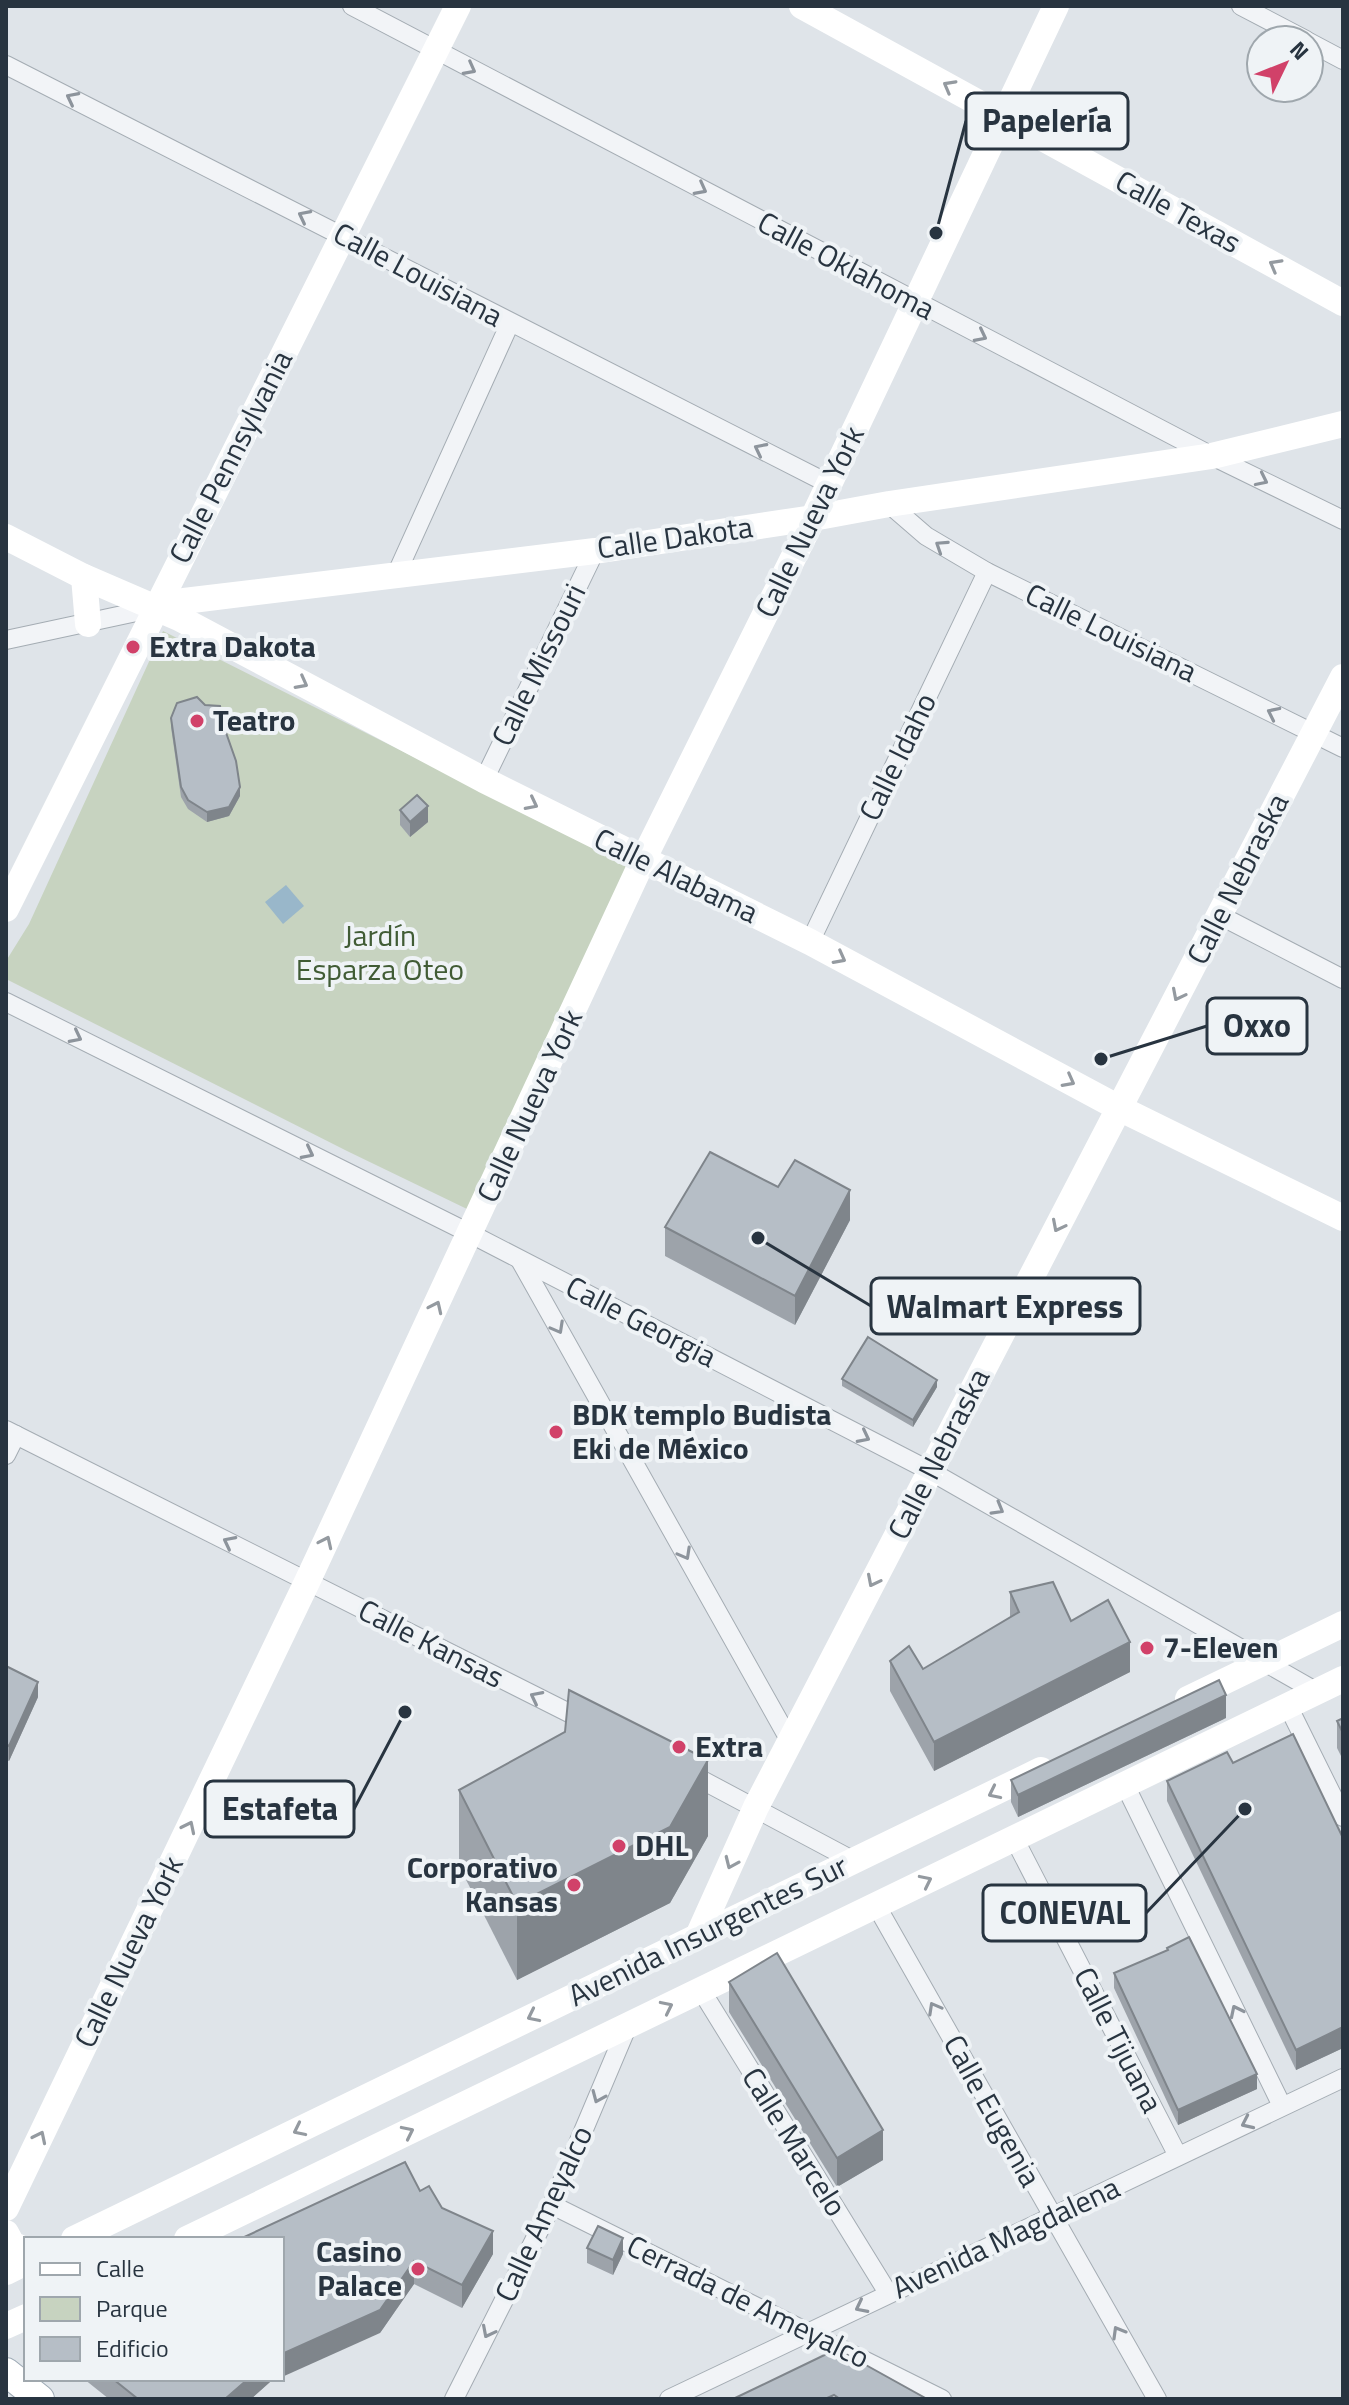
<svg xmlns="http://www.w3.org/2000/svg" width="1349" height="2405" font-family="'Titillium Web',sans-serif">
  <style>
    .green { fill: #c7d3c0 }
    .water { fill: #99b7ca }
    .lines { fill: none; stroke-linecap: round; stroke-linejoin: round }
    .street-casing { stroke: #a4acb3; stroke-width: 20 }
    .primary-casing { stroke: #9eaab5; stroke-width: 30 }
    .street { stroke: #f2f4f7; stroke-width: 18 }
    .secondary { stroke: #fff; stroke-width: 26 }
    .primary { stroke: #fff; stroke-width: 28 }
    .wall { fill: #9da3aa }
    .shaded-wall { fill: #7f858b }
    .building { fill: #b6bec6; stroke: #7f858b; stroke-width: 2 }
    .oneway { stroke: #8d949c }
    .oneway2 { stroke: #949aa0 }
    .poi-dot { fill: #d14169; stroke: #eff3f6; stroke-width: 3 }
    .labels { text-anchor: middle; stroke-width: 8; stroke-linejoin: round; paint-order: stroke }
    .street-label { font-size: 30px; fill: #283440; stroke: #eff3f6 }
    .poi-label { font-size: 30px; font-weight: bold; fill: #283440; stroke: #eff3f6; text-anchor: start }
    .park-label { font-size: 30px; fill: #415c35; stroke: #eff3f6 }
    .leader { fill: none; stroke: #283440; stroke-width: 3 }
    .callout-dot { fill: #283440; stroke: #eff3f6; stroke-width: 3 }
    .callout { fill: #eff3f6; stroke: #283440; stroke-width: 3 }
    .callout-label { font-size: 32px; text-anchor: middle; font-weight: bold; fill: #283440 }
  </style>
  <rect width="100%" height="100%" fill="#dfe4e9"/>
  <!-- green -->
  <polygon class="green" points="163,631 639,870 467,1209 347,1151 6,979 6,961 29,924"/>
  <!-- water -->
  <polygon class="water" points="286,885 304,906 283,924 265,902"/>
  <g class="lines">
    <!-- street casing -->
    <g class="street-casing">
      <g id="street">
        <polyline points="352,6 1212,456 1343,520"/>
        <polyline points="1241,6 1306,40"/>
        <polyline points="1309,42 1343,60"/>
        <polyline points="6,65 829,484"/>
        <polyline points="889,504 926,536 987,572 1343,748"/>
        <polyline points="395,577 510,323"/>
        <polyline points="6,640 155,608"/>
        <polyline points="484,780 595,551"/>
        <polyline points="1219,915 1343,979"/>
        <polyline points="810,942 987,572"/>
        <polyline points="6,1002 471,1234 930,1471 1317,1692"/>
        <polyline points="520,1260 790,1741"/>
        <polyline points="6,1430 589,1723"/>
        <polyline points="6,1455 16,1435"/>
        <polyline points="1288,1706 1343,1817"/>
        <polyline points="687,1772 854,1861"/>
        <polyline points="1125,1785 1282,2106"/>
        <polyline points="1014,1838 1178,2156"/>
        <polyline points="876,1905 1157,2399"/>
        <polyline points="701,1990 888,2293"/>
        <polyline points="552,2205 942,2399"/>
        <polyline points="454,2399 552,2205 628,2025"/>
        <polyline points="669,2399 1343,2078"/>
      </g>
    </g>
    <!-- primary casing -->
    <g class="primary-casing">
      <polyline id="primary" points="6,2372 40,2399"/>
    </g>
    <!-- street -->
    <use href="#street" class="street"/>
    <!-- secondary -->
    <g class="secondary">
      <polyline points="802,6 1343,303"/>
      <polyline points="6,537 84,577 179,618 484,780 810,942 1119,1108 1343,1218"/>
      <polyline points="84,577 88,624"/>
      <polyline points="155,608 184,601 595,551 813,518 889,504 1212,456 1343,424"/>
      <polyline points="6,909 458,6"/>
      <polyline points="1188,1699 1343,1624"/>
      <polyline points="698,1936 756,1807 1343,677"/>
      <polyline points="6,2208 307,1582 643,860 813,518 1056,6"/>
      <polyline points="6,2233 12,2244 26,2251"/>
      <polyline points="74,2239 1041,1770"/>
      <polyline points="187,2239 1343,1679"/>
      <polyline points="6,2272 26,2262"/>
      <polyline points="6,2326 26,2317"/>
    </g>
    <!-- primary -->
    <use href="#primary" class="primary"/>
  </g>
  <!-- wall -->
  <g class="wall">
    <polygon points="171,718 223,724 240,796 229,816 207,822 188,809 181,797 171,727"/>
    <polygon points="400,810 428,822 410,837 400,825"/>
    <polygon points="778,1187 850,1220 795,1325 665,1256 665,1227"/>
    <polygon points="842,1379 937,1387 913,1427 842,1386"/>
    <polygon points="1010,1592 1071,1621 1130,1672 934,1771 890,1691 890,1661 923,1669 1010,1618"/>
    <polygon points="6,1666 38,1697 9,1761 6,1760"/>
    <polygon points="1226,1718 1018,1817 1011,1802 1011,1780"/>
    <polygon points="1343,1718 1343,1760 1337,1748 1337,1721"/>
    <polygon points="1233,1763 1343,1838 1343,2048 1296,2070 1167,1801 1167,1781"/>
    <polygon points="459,1790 708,1836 670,1903 517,1980 459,1866"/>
    <polygon points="1167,1948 1257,2089 1178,2125 1114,1988 1114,1973 1167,1951"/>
    <polygon points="729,1982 883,2160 837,2187 729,2012"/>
    <polygon points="420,2191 442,2208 493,2254 462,2308 414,2284 380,2333"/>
    <polygon points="587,2248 623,2254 613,2275 587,2263"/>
    <polygon points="84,2379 277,2379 270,2382 251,2399 109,2399"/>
  </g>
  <!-- shaded-wall -->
  <g class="shaded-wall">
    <polygon points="240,787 240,796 229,816 207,822 207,812"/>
    <polygon points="428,806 428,822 410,837 410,822"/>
    <polygon points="850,1190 850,1220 795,1325 795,1296"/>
    <polygon points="937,1380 937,1387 913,1427 913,1420"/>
    <polygon points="1130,1642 1130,1672 934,1771 934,1742"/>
    <polygon points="38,1682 38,1697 9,1761 9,1746"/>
    <polygon points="1226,1695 1226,1718 1018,1817 1018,1795"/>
    <polygon points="708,1760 708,1836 670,1903 517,1980 517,1904"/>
    <polygon points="1343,2027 1343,2048 1296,2070 1296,2050"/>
    <polygon points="1257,2074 1257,2089 1178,2125 1178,2110"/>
    <polygon points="883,2130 883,2160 837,2187 837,2158"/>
    <polygon points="493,2231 493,2254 462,2308 462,2285"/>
    <polygon points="623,2238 623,2254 613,2275 613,2260"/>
    <polygon points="414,2261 414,2284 380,2333 282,2377 282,2354"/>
    <polygon points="248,2379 277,2379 270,2382 251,2399 225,2399"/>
  </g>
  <!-- building -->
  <g class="building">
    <polygon points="197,697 205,705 220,706 223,724 236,761 240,787 229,807 207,812 188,800 181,787 171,718 177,703"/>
    <polygon points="417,795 428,806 410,822 400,810"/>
    <polygon points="710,1152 778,1187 795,1160 850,1190 795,1296 665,1227"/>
    <polygon points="868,1337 937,1380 913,1420 842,1379"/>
    <polygon points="1053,1582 1071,1621 1108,1600 1130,1642 934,1742 890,1661 909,1646 923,1669 1019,1612 1010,1592"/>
    <polygon points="6,1666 38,1682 9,1746 6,1744"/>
    <polygon points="1219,1680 1226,1695 1018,1795 1011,1780"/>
    <polygon points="569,1690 708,1760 670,1827 517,1904 459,1790 565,1732"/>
    <polygon points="1343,1718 1343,1733 1337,1721"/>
    <polygon points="1293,1734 1343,1838 1343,2027 1296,2050 1167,1781 1227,1752 1233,1763"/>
    <polygon points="1189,1937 1257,2074 1178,2110 1114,1973 1168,1950 1167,1948"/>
    <polygon points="777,1953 883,2130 837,2158 729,1982"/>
    <polygon points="405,2162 420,2191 429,2186 442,2208 493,2231 462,2285 414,2261 380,2310 282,2354 282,2239 240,2239"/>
    <polygon points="598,2226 623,2238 613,2260 587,2248"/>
    <polygon points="837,2349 927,2399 840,2399 834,2395 825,2399 733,2399"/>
    <polygon points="113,2379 248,2379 225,2399 138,2399"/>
  </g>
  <!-- one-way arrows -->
  <defs><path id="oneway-chevron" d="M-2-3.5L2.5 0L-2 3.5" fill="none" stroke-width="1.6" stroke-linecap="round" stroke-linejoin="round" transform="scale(2)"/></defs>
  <g class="oneway">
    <use href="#oneway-chevron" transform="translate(470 69) rotate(28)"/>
    <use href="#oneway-chevron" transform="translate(72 98) rotate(-153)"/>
    <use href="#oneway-chevron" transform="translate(701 189) rotate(28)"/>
    <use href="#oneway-chevron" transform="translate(304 216) rotate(-153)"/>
    <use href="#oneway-chevron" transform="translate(981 336) rotate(27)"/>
    <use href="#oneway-chevron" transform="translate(760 449) rotate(-153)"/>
    <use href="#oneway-chevron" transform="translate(1262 480) rotate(26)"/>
    <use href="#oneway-chevron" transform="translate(941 546) rotate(-147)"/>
    <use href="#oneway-chevron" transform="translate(1273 713) rotate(-154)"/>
    <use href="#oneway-chevron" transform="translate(76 1037) rotate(27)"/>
    <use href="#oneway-chevron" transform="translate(308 1153) rotate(27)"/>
    <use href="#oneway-chevron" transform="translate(558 1328) rotate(61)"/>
    <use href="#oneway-chevron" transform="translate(864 1437) rotate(27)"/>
    <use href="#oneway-chevron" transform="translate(998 1509) rotate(30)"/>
    <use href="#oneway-chevron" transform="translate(229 1542) rotate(-153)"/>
    <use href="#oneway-chevron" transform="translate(685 1554) rotate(61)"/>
    <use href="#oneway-chevron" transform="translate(536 1697) rotate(-153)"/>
    <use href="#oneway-chevron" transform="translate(934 2008) rotate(-119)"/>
    <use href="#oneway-chevron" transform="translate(1236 2011) rotate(-116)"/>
    <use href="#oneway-chevron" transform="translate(598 2097) rotate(113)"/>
    <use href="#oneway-chevron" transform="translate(1247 2123) rotate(155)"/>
    <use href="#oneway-chevron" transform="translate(861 2307) rotate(153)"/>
    <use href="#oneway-chevron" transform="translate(488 2332) rotate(117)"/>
    <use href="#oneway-chevron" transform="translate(1118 2332) rotate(-120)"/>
  </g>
  <g class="oneway2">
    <use href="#oneway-chevron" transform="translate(949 86) rotate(-151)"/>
    <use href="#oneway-chevron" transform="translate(1275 265) rotate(-151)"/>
    <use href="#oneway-chevron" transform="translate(302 683) rotate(28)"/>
    <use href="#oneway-chevron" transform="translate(532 804) rotate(27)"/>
    <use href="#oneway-chevron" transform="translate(840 958) rotate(28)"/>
    <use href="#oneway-chevron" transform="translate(1178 995) rotate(117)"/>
    <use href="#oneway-chevron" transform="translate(1069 1081) rotate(28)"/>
    <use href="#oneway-chevron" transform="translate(1058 1226) rotate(117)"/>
    <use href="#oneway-chevron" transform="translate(436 1307) rotate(-65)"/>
    <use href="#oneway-chevron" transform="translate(326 1542) rotate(-65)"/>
    <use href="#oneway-chevron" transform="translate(873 1581) rotate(117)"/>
    <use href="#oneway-chevron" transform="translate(994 1793) rotate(154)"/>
    <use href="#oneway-chevron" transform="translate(189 1827) rotate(-64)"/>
    <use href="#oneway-chevron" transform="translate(731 1863) rotate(114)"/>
    <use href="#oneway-chevron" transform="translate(926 1881) rotate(-26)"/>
    <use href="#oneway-chevron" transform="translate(667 2007) rotate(-26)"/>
    <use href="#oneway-chevron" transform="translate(533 2016) rotate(154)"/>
    <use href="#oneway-chevron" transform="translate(299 2130) rotate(154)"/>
    <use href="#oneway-chevron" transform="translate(408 2132) rotate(-26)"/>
    <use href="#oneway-chevron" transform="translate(40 2137) rotate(-64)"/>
  </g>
  <!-- markers -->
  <g class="poi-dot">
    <circle cx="133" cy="647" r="8"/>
    <circle cx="197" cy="721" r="8"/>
    <circle cx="556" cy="1432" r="8"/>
    <circle cx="1147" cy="1648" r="8"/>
    <circle cx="679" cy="1747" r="8"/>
    <circle cx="619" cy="1846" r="8"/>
    <circle cx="574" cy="1885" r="8"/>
    <circle cx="418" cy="2269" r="8"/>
  </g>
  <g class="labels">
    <!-- street labels -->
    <g class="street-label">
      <text transform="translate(1178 212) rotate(29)" y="10">Calle Texas</text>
      <text transform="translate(846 266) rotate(28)" y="10">Calle Oklahoma</text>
      <text transform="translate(418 275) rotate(28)" y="10">Calle Louisiana</text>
      <text transform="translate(231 457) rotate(-63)" y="10">Calle Pennsylvania</text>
      <text transform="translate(810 522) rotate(-64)" y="10">Calle Nueva York</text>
      <text transform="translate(675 538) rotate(-8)" y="10">Calle Dakota</text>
      <text transform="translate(1111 633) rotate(26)" y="10">Calle Louisiana</text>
      <text transform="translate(539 665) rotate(-64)" y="10">Calle Missouri</text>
      <text transform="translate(898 757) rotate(-64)" y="10">Calle Idaho</text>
      <text transform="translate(676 876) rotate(26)" y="10">Calle Alabama</text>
      <text transform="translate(1238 879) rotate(-63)" y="10">Calle Nebraska</text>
      <text transform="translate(530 1106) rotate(-65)" y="10">Calle Nueva York</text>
      <text transform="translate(641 1322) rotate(27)" y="10">Calle Georgia</text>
      <text transform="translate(939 1454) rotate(-63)" y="10">Calle Nebraska</text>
      <text transform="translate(431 1644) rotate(27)" y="10">Calle Kansas</text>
      <text transform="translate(708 1931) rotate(-26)" y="10">Avenida Insurgentes Sur</text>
      <text transform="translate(129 1952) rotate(-64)" y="10">Calle Nueva York</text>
      <text transform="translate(1118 2040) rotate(63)" y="10">Calle Tijuana</text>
      <text transform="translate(992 2111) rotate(61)" y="10">Calle Eugenia</text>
      <text transform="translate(794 2142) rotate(58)" y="10">Calle Marcelo</text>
      <text transform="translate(544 2214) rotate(-65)" y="10">Calle Ameyalco</text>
      <text transform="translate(1006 2238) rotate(-25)" y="10">Avenida Magdalena</text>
      <text transform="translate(748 2302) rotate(26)" y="10">Cerrada de Ameyalco</text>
    </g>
    <!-- poi labels -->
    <g class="poi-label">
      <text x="149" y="657">Extra Dakota</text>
      <text x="213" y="731">Teatro</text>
      <text x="572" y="1425">BDK templo Budista<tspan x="572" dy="34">Eki de México</tspan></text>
      <text x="1163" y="1658">7-Eleven</text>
      <text x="695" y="1757">Extra</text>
      <text x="635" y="1856">DHL</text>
      <text x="558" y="1878" text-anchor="end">Corporativo<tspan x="558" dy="34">Kansas</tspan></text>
      <text x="402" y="2262" text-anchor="end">Casino<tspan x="402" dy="34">Palace</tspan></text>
    </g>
    <!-- park labels -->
    <g class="park-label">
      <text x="380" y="946">Jardín<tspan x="380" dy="34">Esparza Oteo</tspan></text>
    </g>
  </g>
  <!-- callouts -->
  <path class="leader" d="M936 233L966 121M1101 1059L1207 1026M758 1238L871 1306M405 1712L354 1809M1245 1809L1146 1913"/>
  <g class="callout-dot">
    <circle cx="936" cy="233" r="8"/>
    <circle cx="1101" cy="1059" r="8"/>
    <circle cx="758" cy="1238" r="8"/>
    <circle cx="405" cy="1712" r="8"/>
    <circle cx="1245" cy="1809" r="8"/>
  </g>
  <g class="callout">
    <rect x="966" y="93" width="162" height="56" rx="8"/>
    <rect x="1207" y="998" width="100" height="56" rx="8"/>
    <rect x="871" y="1278" width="269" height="56" rx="8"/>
    <rect x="205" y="1781" width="149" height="56" rx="8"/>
    <rect x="983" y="1885" width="163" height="56" rx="8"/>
  </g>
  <g class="callout-label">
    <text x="1047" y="132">Papelería</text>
    <text x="1257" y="1037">Oxxo</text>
    <text x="1005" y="1318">Walmart Express</text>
    <text x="280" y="1820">Estafeta</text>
    <text x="1065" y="1924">CONEVAL</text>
  </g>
  <!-- border -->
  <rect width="1349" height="2405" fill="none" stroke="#283440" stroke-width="16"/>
  <!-- legend -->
  <rect x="24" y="2237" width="260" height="144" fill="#eff3f6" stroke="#9fa7ad" stroke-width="2"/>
  <rect x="40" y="2263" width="40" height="12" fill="#ffffff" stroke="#9fa7ad" stroke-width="2"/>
  <text x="96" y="2277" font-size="24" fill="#283440">Calle</text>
  <rect x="40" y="2297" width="40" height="24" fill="#c7d3c0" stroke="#9fa7ad" stroke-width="2"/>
  <text x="96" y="2317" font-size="24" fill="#283440">Parque</text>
  <rect x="40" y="2337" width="40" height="24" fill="#b6bec6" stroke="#9fa7ad" stroke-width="2"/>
  <text x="96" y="2357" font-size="24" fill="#283440">Edificio</text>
  <!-- north arrow -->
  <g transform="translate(1285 64) rotate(47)"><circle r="38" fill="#eff3f6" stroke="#9fa7ad" stroke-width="2"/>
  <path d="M0-6L14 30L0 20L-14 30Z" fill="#d14169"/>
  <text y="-12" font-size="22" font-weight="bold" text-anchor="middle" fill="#283440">N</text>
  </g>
</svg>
